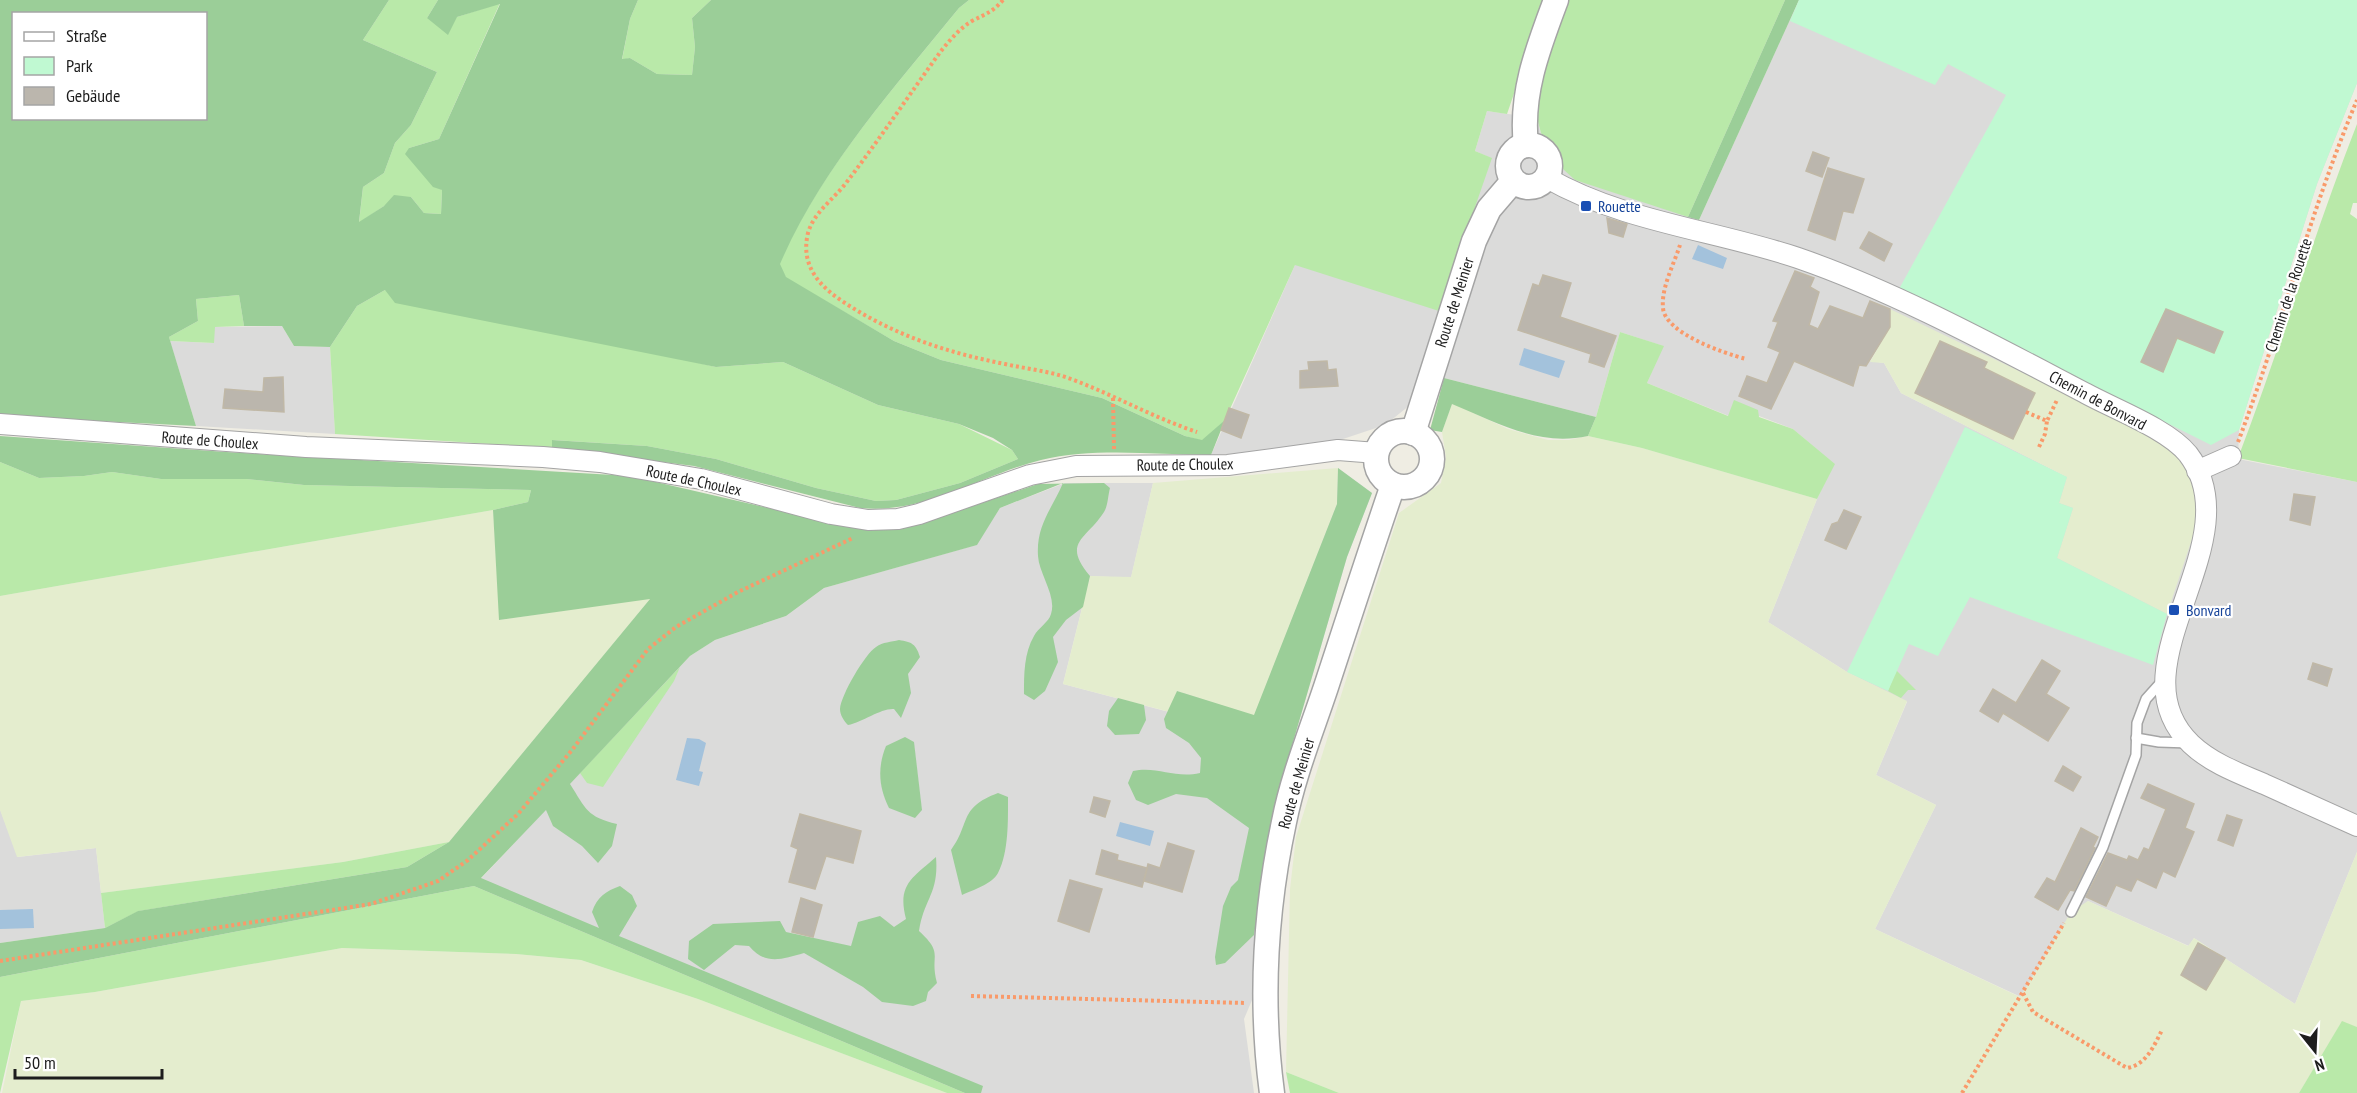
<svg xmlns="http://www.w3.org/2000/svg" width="2357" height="1093" font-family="'PT Sans Narrow',sans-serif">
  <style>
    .residential { fill: #dbdbda; fill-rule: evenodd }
    .farmland { fill: #e4edce }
    .grass { fill: #b9e9a9 }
    .forest { fill: #9bce98; fill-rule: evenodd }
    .park { fill: #c0f9d2 }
    .water { fill: #a3c2dc }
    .building { fill: #bbb6ad; stroke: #c0b8a6; stroke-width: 1.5 }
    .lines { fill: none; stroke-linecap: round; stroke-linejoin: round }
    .service-casing { stroke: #a4a4a4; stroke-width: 12 }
    .minor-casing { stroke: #a4a4a4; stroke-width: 22 }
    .tertiary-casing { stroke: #a4a4a4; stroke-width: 27 }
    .path { stroke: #f99a6a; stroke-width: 4; stroke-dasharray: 3 3; stroke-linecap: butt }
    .service { stroke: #fff; stroke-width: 9 }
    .minor { stroke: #fff; stroke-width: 20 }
    .tertiary { stroke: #fff; stroke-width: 24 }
    .transit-dot { fill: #1a4fb4; stroke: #fff; stroke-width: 2 }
    .labels { text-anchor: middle; stroke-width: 4.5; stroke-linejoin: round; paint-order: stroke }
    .transit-label { font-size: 16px; fill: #164399; stroke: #fff; text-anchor: start }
    .street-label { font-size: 16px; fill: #1d1d1d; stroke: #fff }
  </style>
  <rect width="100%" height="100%" fill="#efede3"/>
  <!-- residential -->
  <g class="residential">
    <path d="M 1799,0 L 2357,0 L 2357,83 L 2317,184 L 2239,430 L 2238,459 L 2357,482 L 2357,852 L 2295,1004 L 2194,938 L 2189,946 L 2088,901 L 2021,997 L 1875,929 L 1936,805 L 1876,775 L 1907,702 L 1847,672 L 1768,622 L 1817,499 L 1834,464 L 1793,429 L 1759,416 L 1729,416 L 1647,383 L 1663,346 L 1620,332 L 1596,417 L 1444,378 L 1385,425 L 1337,441 L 1265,452 L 1211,455 L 1295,265 L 1491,158 L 1475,151 L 1487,111 L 1537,118 L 1541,133 L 1563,169 L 1699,220 ZM 1890,310 L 2067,477 L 1901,393 L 1884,363 L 1870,361 L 1890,327 Z"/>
    <polygon points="282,326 294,346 330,347 335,434 196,426 170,341 213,343 214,327"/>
    <polygon points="1338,468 1372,493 1347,557 1291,749 1270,836 1254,935 1255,993 1244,1019 1254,1093 965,1093 474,886 690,656 715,640 786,616 824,588 976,545 1000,508 1065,483 1153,483 1131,578 1090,576 1063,684 1169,712 1337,504"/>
    <polygon points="0,809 18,857 96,848 105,928 0,943"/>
  </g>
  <!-- farmland -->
  <g class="farmland">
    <polygon points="1890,309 2158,438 2182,459 2194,487 2197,504 2195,530 2167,614 2057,558 2073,508 2059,503 2067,477 1901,393 1884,363 1870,362 1890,327"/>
    <polygon points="1452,403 1508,429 1548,440 1569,440 1588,436 1642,448 1817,499 1768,622 1847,672 1907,701 1876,775 1936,805 1875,929 2020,997 2071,912 2088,901 2188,946 2194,938 2295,1004 2357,852 2357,1027 2342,1022 2299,1093 1339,1093 1286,1072 1290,889 1296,837 1399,513 1441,483 1446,457 1442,432"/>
    <polygon points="1338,468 1337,504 1254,716 1177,691 1170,712 1063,684 1090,576 1131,577 1153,483"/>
    <polygon points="493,510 500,620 651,598 449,842 343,862 101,893 96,848 17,857 0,810 0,596"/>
    <polygon points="342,948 516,954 581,960 698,999 947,1093 2,1093 21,1001 95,992"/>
  </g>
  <!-- grass -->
  <g class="grass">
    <polygon points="389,0 438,0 427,18 457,17 500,3 439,139 409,148 442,190 441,214 424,213 411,197 384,206 359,223 363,187 384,173 395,143 411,125 437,72 363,40"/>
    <polygon points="638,0 711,0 692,18 695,47 692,75 657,74 630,58 622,60 630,19"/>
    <path d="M 969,0 L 1546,0 L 1507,114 L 1487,111 L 1475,151 L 1492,158 L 1439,311 L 1295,265 L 1225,420 L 1203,441 L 1185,436 L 1102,398 L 941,360 L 894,341 L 786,278 L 779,264 C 821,169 894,88 959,8 Z"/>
    <polygon points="1567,0 1785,0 1688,217 1575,180 1563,169 1541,133 1537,118 1538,88"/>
    <path d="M 2357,124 L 2357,203 L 2353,203 L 2350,214 L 2357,219 L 2357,482 L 2238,458 C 2280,348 2314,234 2357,124 Z"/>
    <polygon points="385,290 716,367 783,362 878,405 959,424 1012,450 1018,459 960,483 896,500 876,501 816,488 716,459 647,446 553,440 552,448 335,434 330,347 357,306"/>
    <polygon points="239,295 244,326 215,327 214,343 170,341 169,337 198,321 196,299"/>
    <polygon points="1620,332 1664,346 1647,383 1728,416 1734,400 1758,410 1759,417 1793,429 1835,464 1817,499 1642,448 1588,436 1596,417"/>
    <polygon points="0,462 39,478 84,476 112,472 161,479 246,479 304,485 531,490 528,502 493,510 0,596"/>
    <polygon points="680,667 674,681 603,787 587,783 580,773"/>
    <polygon points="1896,670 1916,690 1908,690 1901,698 1888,691"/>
    <polygon points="449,842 407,867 139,911 105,928 101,893 343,862"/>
    <polygon points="474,886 965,1093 947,1093 698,999 581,960 516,954 342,948 95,992 21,1001 0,1093 0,977"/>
    <polygon points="2342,1021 2357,1027 2357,1093 2299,1093"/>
    <polygon points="1286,1072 1339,1093 1290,1093"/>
  </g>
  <!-- forest -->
  <g class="forest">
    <path d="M 0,0 L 389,0 L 363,40 L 437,72 L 411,125 L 395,143 L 384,173 L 363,187 L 359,222 L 384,206 L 394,195 L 411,197 L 424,213 L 441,214 L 442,190 L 433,187 L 405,154 L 409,148 L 439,139 L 500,4 L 457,17 L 448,35 L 427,18 L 438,0 L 638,0 L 630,19 L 622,59 L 630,58 L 657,74 L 692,75 L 695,47 L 692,18 L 711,0 L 969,0 L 959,8 C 894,88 821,169 780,264 L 786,277 L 894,341 L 941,360 L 1102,398 L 1185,436 L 1202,440 L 1225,420 L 1211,455 C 1156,455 1095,447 1041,460 C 981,475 924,515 860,508 L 694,466 L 552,448 L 552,440 L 647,446 L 716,459 L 816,488 L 876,501 L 896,500 L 960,483 L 1018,459 L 1012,450 L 993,438 L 959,424 L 878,405 L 783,362 L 716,367 L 395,303 L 385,290 L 357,306 L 330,347 L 294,346 L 282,326 L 244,326 L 239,295 L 196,299 L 198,321 L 169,337 L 196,426 L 0,416 ZM 14,14 L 206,14 L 206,118 L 14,118 Z"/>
    <polygon points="1785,0 1799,0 1699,220 1688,217"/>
    <path d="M 1444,378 L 1596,417 L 1588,436 C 1537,447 1497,422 1452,404 L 1442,432 L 1430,430 Z"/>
    <path d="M 0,436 L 226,452 L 630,476 L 850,527 L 877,529 L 916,525 L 1038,484 L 1104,483 L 1110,488 C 1108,495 1108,506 1104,512 C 1087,539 1061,542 1090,576 L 1083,607 L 1066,620 L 1053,637 L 1058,662 L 1045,691 L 1034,700 L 1024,694 C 1024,674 1024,653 1034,636 C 1038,628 1049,622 1051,614 C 1057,596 1039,574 1038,556 C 1036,525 1052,509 1063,483 L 1000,508 L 977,545 L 824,588 L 786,616 L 715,640 L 690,656 L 570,784 C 586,809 587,817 617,824 L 612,846 L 598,863 L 582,846 L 553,826 L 546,810 L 481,878 L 599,928 L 592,912 C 597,897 606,891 620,886 L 632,895 L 637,906 L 619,936 L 983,1086 L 981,1093 L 965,1093 L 474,886 L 0,977 L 0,943 L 105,928 L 138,911 L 407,867 L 449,842 L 650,599 L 499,620 L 493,510 L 528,502 L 531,490 L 304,485 L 246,479 L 161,479 L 112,472 L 84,476 L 39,478 L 0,462 Z"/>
    <path d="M 1338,468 L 1372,493 L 1347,557 L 1291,749 L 1270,836 L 1254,935 L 1225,963 L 1216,965 L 1215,957 L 1223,906 L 1231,887 L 1238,880 L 1249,828 L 1207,798 L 1176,794 L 1148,805 L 1136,800 L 1128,783 L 1133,771 C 1158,766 1175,779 1200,773 L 1201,758 L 1189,743 L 1166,728 L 1164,719 L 1177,691 L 1254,715 L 1337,504 Z"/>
    <path d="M 899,640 C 912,642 916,644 920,657 L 908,674 L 911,693 L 901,718 L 894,709 C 881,708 863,722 848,725 C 844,721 840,715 840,709 C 841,695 865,654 876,647 C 883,642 891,642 899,640 Z"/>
    <polygon points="1118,698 1144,705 1146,720 1139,734 1115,735 1107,726 1109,711"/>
    <path d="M 905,737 L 914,742 L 922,810 L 915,818 L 889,808 C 879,788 877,768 886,746 Z"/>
    <path d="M 998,793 L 1008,797 C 1008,820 1009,852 998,873 C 992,884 973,890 962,895 L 951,850 C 971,823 958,808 998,793 Z"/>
    <path d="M 936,857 C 939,894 924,898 919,931 C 945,955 929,954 937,983 L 928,992 L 926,1001 L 913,1006 L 882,1002 L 863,987 L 804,953 C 782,959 766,966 749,946 L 735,945 L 704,970 L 688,959 L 689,941 L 713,924 L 780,921 L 786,932 L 851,946 L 858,922 L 880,916 L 894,927 L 906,919 C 897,885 912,878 936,857 Z"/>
  </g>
  <!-- park -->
  <g class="park">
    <polygon points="1799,0 2357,0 2357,83 2317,184 2239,430 2211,445 1899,289 2006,95 1948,64 1935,85 1790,21"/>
    <polygon points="1965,427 2067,477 2059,503 2073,508 2057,558 2167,614 2153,665 1970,597 1938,656 1909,644 1888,691 1847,672"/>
  </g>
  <!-- water -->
  <g class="water">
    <polygon points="1698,245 1727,258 1723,269 1692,259"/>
    <polygon points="1524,348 1565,361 1559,378 1519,365"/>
    <polygon points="687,738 699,739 706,743 699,771 703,772 699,786 676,780"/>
    <polygon points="1120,822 1154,831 1150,846 1116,836"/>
    <polygon points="33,909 34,928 0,929 0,910"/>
  </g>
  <!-- building -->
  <g class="building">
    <polygon points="1813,152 1829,158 1822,177 1806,171"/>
    <polygon points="1828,168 1864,179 1853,213 1843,211 1835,240 1808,230"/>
    <polygon points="1607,218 1627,224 1623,237 1609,233"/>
    <polygon points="1869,232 1892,244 1884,261 1860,248"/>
    <polygon points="1795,271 1814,278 1810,287 1819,292 1809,325 1818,329 1830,306 1863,318 1870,301 1890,309 1890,327 1866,366 1859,365 1853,386 1794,361 1771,409 1739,396 1747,376 1767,383 1780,352 1768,347 1778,322 1773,321"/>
    <polygon points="1543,275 1571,283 1560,317 1616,336 1604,367 1589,362 1591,354 1518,330 1533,284 1539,286"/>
    <polygon points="2166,309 2223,332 2214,353 2177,338 2163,372 2141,362"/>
    <polygon points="1940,341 1987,362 1984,368 2035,393 2013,439 1915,393"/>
    <polygon points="1327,361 1328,370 1336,369 1338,386 1300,388 1300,371 1309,370 1308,362"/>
    <polygon points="283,377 284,412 223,408 225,389 263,392 264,378"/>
    <polygon points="1229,408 1249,415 1241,438 1221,430"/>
    <polygon points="2294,494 2315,497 2310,525 2290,520"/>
    <polygon points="1844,510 1861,517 1846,549 1825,540 1832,524 1838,522"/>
    <polygon points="2042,660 2060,671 2046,694 2069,708 2048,741 2003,713 1998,722 1980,711 1993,689 2016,703"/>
    <polygon points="2313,663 2332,669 2327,686 2308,679"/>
    <polygon points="2063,766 2081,777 2073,791 2055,781"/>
    <polygon points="2148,784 2194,804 2185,828 2194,832 2175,877 2163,871 2156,888 2137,879 2131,891 2116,885 2106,906 2086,897 2108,853 2127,860 2129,856 2138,860 2144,848 2149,850 2166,809 2141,798"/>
    <polygon points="1094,797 1110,801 1105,817 1090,812"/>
    <polygon points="800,814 861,831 853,863 826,856 815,889 789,882 798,849 791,846"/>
    <polygon points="2227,815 2242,820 2233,846 2218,840"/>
    <polygon points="2081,828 2098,837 2093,847 2095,848 2074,891 2070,890 2058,910 2035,897 2047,878 2055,882"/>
    <polygon points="1168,843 1194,851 1182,892 1144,881 1148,864 1160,868"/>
    <polygon points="1102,850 1118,855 1117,860 1147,868 1142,887 1096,874"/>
    <polygon points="1070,880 1102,889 1089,932 1058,921"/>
    <polygon points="801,898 822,905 813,937 792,932"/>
    <polygon points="2198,943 2225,958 2206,990 2181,975"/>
  </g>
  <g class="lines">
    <!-- service casing -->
    <g class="service-casing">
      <g id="service">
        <polyline points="2136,738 2159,742 2189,743"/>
        <polyline points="2071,912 2103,847 2136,755 2137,723 2146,699 2164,679"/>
      </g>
    </g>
    <!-- minor casing -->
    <g class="minor-casing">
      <g id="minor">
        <path d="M 1547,178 C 1624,222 1715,230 1798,258 C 1894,291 1995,346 2085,393 C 2114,409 2168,429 2188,454 C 2255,542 2109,666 2191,744 C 2211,763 2238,773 2264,784 C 2295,798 2326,812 2357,826"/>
        <polyline points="0,424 306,447 543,457 600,462 701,479 831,514 868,520 898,519 919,514 1030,475 1076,466 1228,465 1338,450 1377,453"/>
        <polyline points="2197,471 2231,456"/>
      </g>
    </g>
    <!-- tertiary casing -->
    <g class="tertiary-casing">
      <g id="tertiary">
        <circle cx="1529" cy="166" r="21"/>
        <path d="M 1526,145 C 1520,94 1538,48 1556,0"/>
        <circle cx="1404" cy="459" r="28"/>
        <polyline points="1413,433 1474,241 1489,209 1513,181"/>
        <path d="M 1272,1093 C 1260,1003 1265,911 1284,822 C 1293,776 1311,732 1326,687 C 1348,620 1370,552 1393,485"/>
      </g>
    </g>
    <!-- path -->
    <g class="path">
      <path d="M 1003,0 C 993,12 985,14 972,21 C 960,28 950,40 941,51 C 909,95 879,140 846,183 C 833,200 814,212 808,233 C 800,266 820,287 845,303 C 894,335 948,353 1005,364 C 1027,369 1050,371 1071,379 C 1114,395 1152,417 1197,432"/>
      <path d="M 1680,245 C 1674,264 1661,288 1663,308 C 1665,333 1723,353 1746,359"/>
      <polyline points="1113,398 1114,449"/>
      <polyline points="2026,412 2047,421 2057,400"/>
      <path d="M 2238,442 C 2281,329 2310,211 2357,100"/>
      <polyline points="2039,447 2045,434 2047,421"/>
      <polyline points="0,961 371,904 438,881 468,860 518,814 572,750 648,649 676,627 738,592 853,538"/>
      <path d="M 2023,993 L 2033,1012 L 2127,1068 C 2146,1065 2154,1046 2162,1030"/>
      <polyline points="971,996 1246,1003"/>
      <polyline points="1962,1093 2064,923"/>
    </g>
    <!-- service -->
    <use href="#service" class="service"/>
    <!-- minor -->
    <use href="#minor" class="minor"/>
    <!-- tertiary -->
    <use href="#tertiary" class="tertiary"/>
  </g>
  <!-- markers -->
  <g class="transit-dot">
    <rect x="1580" y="200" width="12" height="12" rx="3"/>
    <rect x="2168" y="604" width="12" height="12" rx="3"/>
  </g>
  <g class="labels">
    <!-- transit labels -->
    <g class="transit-label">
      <text x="1598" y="212">Rouette</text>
      <text x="2186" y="616">Bonvard</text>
    </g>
    <!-- street labels -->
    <g class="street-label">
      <text transform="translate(2288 295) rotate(-72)" y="6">Chemin de la Rouette</text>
      <text transform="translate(1454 302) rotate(-72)" y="6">Route de Meinier</text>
      <text transform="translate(2098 400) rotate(28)" y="6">Chemin de Bonvard</text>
      <text transform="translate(210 440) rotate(4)" y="6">Route de Choulex</text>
      <text transform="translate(1185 464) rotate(-1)" y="6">Route de Choulex</text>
      <text transform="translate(694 480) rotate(12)" y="6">Route de Choulex</text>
      <text transform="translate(1296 783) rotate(-74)" y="6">Route de Meinier</text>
    </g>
  </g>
  <!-- legend -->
  <rect x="12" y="12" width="195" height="108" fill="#ffffff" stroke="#a5a5a5" stroke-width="1.5"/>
  <rect x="24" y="32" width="30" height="9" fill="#ffffff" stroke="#a5a5a5" stroke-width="1.5"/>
  <text x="66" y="42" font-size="18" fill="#1d1d1d">Straße</text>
  <rect x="24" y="57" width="30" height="18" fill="#c0f9d2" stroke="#a5a5a5" stroke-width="1.5"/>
  <text x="66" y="72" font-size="18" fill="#1d1d1d">Park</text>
  <rect x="24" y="87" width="30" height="18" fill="#bbb6ad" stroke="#a5a5a5" stroke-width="1.5"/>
  <text x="66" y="102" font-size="18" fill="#1d1d1d">Gebäude</text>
  <!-- north arrow -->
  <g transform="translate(2315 1051) rotate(162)" stroke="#ffffff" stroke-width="4.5" paint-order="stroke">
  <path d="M0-4.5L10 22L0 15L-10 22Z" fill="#1d1d1d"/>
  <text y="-9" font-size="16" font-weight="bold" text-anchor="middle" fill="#1d1d1d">N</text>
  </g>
  <!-- scale -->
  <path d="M15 1069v9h147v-9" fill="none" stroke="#1d1d1d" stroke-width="3"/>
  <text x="24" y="1069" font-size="18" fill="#1d1d1d" stroke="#ffffff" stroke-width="4.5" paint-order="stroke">50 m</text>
</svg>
